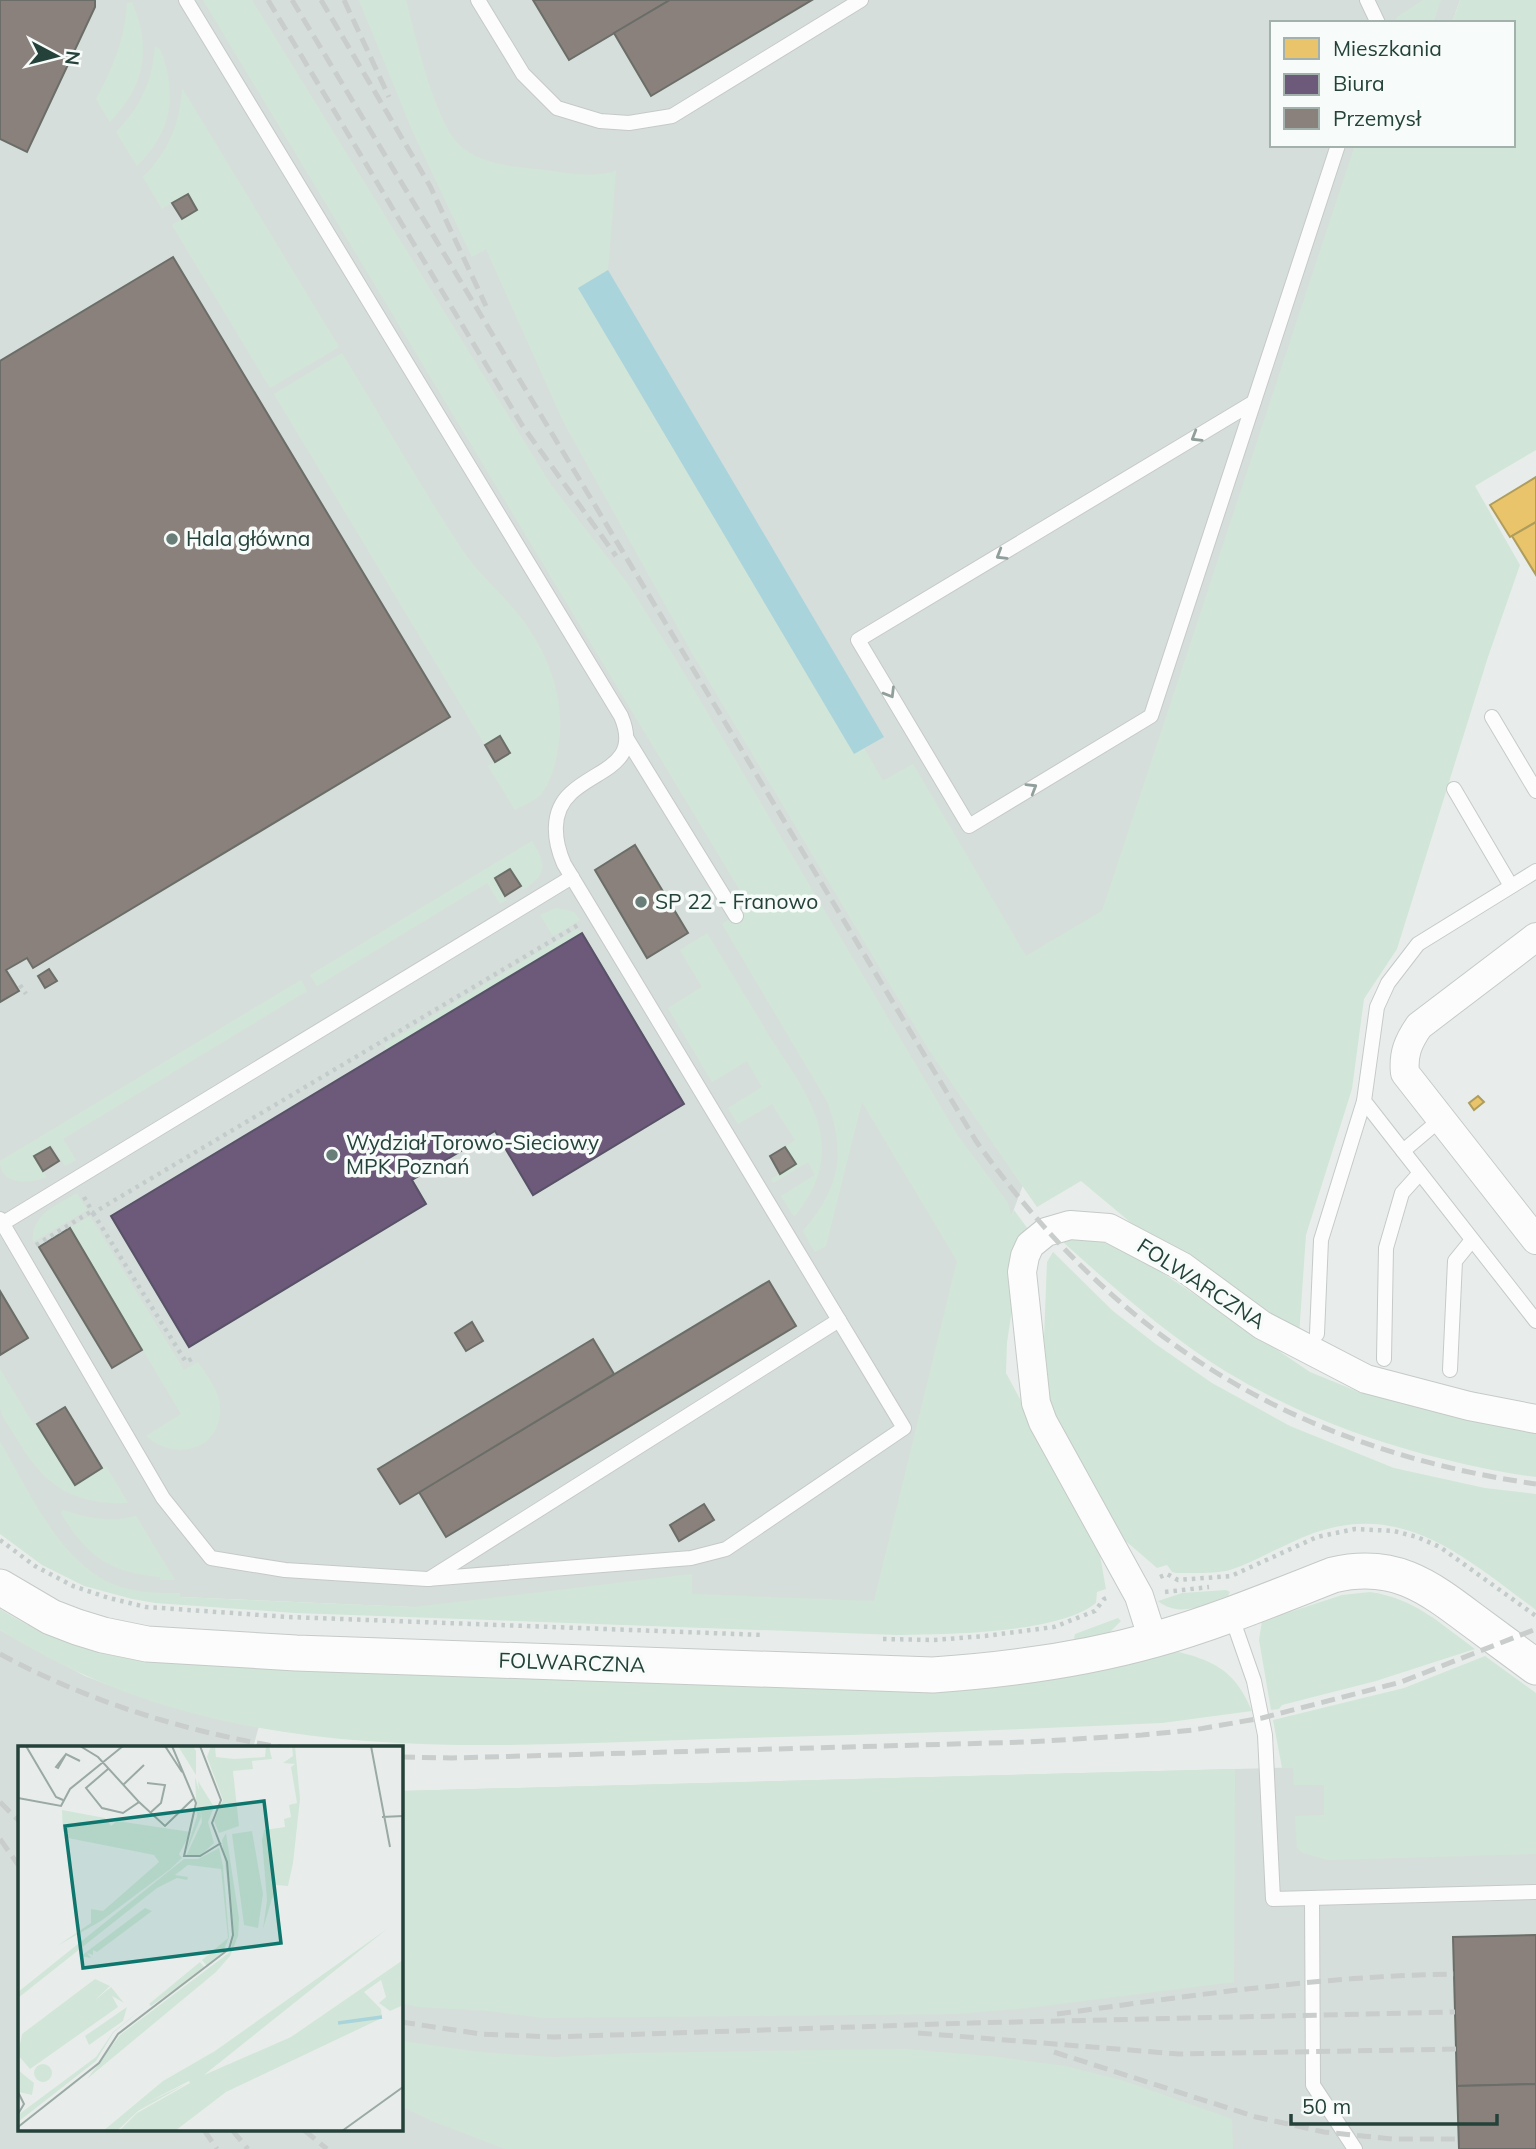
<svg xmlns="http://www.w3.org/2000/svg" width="1536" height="2149" font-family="Mulish,sans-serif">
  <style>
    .built { fill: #d6dedb }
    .green { fill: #d1e6d8 }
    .water { fill: #a9d4db }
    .homes { fill: #e9c46a; stroke: #ae9d5c; stroke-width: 2 }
    .offices { fill: #6d597a; stroke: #575267; stroke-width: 2 }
    .industry { fill: #8a817c; stroke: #6b6e68; stroke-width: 2 }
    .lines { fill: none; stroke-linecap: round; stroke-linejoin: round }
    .service-casing { stroke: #c5cac8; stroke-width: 16 }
    .minor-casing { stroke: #c5cac8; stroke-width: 30 }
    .tertiary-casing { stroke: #c5cac8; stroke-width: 37 }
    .path { stroke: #c3ccca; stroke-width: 4.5; stroke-dasharray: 3.5 5; stroke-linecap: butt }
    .service { stroke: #fcfcfc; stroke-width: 14 }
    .minor { stroke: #fcfcfc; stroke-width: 28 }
    .tertiary { stroke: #fcfcfc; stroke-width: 35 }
    .rail { stroke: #c9cdcc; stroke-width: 5; stroke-dasharray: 14 7; stroke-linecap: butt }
    .oneway { stroke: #909f9b }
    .poi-dot { fill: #697e78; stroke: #f7fbf9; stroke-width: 2.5 }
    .labels { text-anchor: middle; stroke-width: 7; stroke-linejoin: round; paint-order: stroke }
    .poi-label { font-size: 21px; fill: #24423a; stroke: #f7fbf9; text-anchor: start }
    .street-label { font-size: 21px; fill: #24423a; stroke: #f7fbf9 }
    .inset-river { fill: none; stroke: #a9d4db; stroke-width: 3.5 }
    .inset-road { fill: none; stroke: #9aa9a4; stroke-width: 2 }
    .view { fill: #0f766e; fill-opacity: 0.15; stroke: #0f766e; stroke-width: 3.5 }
    .inset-edge { fill: none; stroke: #24423a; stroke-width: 3.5 }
  </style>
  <rect width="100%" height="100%" fill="#e8edeb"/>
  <!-- built -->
  <g class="built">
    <polygon points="0,0 1460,0 1452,23 1272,23 1272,145 1412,145 986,1284 898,1628 132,1595 0,1532"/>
    <polygon points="0,1630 85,1676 130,1693 211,1716 259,1726 253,1748 19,1748 19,2130 401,2130 401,1791 1536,1761 1536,2149 0,2149"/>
  </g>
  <!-- green -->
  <g class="green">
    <path d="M 203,0 L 252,0 L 551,485 L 628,584 L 678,663 L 958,1136 L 1008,1203 L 1011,1216 L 1014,1210 L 1028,1229 L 1022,1243 L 1007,1343 L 1006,1373 L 1098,1544 L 1106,1589 L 1097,1592 L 1096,1603 C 1058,1634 946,1634 897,1635 L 295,1613 L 155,1603 L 132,1599 L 84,1586 L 42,1565 L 0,1534 L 0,1442 C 30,1492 62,1569 121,1587 C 140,1593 160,1593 180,1593 L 180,1597 L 415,1607 L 692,1574 L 692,1594 L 874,1601 L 957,1261 L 862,1102 L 826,1246 L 815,1252 L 803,1231 C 839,1190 847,1153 827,1101 L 722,924 L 750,907 Z"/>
    <path d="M 359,0 L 406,0 C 415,34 436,130 464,149 C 486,165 510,166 536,169 C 562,172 590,179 616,171 L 608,270 L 578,288 L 854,754 L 864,748 L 883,781 L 913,764 L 1026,956 L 1102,911 L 1355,145 L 1513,145 L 1513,23 L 1452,23 L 1460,0 L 1536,0 L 1536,450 L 1475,486 L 1520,565 L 1488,657 L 1397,949 L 1364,999 L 1352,1089 L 1306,1235 L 1299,1336 L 1142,1232 L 1081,1181 L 1037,1207 L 1023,1187 L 929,1050 L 692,653 L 563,421 L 486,249 L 472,257 L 412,130 Z"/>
    <polygon points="1423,0 1441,0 1433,23 1395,23 1397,17"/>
    <path d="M 132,2 C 152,48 145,86 110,122 L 96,99 C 113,68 125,39 127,3 Z"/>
    <path d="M 155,47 L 160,49 C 178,94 172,132 137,166 L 116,132 C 141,107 152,82 155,47 Z"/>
    <path d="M 182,88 L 339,347 L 270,388 L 172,225 L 197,210 L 188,194 L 162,209 L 143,177 C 169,151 180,124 182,88 Z"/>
    <path d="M 342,353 C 381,417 418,482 459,545 C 475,571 499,590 518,614 C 548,651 567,701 558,748 C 556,763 551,781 542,793 C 537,800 523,805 515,810 L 488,766 L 510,752 L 500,737 L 485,745 L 274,394 Z"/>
    <path d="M 532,841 C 547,865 547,874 523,890 L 510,869 L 495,878 L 507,900 L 500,904 L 487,883 L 317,986 L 310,975 Z"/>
    <polygon points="556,908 574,912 580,920 553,936 540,915"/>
    <polygon points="577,929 582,933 387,1050 384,1045"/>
    <path d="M 707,933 C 727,966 748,1000 768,1034 C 789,1068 822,1108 822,1149 C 822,1175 810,1198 794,1217 L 781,1196 L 815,1175 L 808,1162 L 773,1183 L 771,1179 L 795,1164 L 785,1147 L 795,1140 L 772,1104 L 738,1124 L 728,1108 L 762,1087 L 747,1061 L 712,1082 L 668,1008 L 702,987 L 680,950 Z"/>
    <path d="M 301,980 L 307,991 L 63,1139 L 76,1160 L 65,1166 L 52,1145 L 34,1157 L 47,1177 C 31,1184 0,1186 0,1161 Z"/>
    <path d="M 77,1193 L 87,1210 L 33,1242 C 30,1215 57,1205 77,1193 Z"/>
    <path d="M 90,1216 L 184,1370 L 198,1362 C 206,1375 220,1391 220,1407 C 222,1450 175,1462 146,1436 L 181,1414 L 70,1228 Z"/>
    <path d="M 1072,1239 L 1087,1239 L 1124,1247 L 1310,1372 L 1359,1392 L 1467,1420 L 1536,1432 L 1536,1477 C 1517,1475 1497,1471 1478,1467 C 1391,1449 1302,1418 1225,1371 C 1167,1335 1114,1288 1063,1242 Z"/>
    <path d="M 1053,1252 L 1113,1311 L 1157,1345 L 1212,1383 L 1290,1426 L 1394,1468 L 1485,1488 L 1536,1494 L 1536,1610 C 1461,1555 1398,1495 1299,1539 C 1276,1549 1253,1562 1230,1570 C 1214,1574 1192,1573 1176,1573 L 1172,1572 L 1167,1565 L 1157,1568 L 1121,1537 L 1051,1409 L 1044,1338 L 1047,1262 Z"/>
    <path d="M 0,1369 L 34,1425 L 37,1424 L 74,1485 L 106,1466 L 128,1503 C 70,1505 43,1484 15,1436 C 10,1427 1,1417 0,1407 C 0,1395 0,1382 0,1369 Z"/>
    <path d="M 63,1510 C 88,1518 110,1523 136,1516 L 175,1580 L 160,1580 L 160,1577 C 111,1573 86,1556 61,1513 Z"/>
    <path d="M 1226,1590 L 1230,1592 L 1228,1596 C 1205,1604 1181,1619 1158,1601 L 1182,1593 Z"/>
    <path d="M 1370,1592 C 1414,1598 1441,1624 1475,1649 L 1376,1681 L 1282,1705 L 1279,1709 L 1271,1710 L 1259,1640 L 1262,1621 L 1342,1595 Z"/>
    <path d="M 0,1609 C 46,1638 94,1654 147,1662 L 898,1691 L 938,1691 L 1179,1652 C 1218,1662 1236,1673 1252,1711 L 1162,1723 C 1012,1730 861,1735 711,1739 C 517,1745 314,1761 128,1693 C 83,1676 41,1655 0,1630 Z"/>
    <polygon points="1118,1618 1121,1621 1110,1632 1077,1641 1074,1638 1075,1634"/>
    <polygon points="1485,1656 1536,1693 1536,1854 1328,1860 1303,1853 1297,1848 1295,1816 1324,1815 1324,1785 1294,1785 1293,1768 1282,1768 1273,1720 1404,1688"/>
    <polygon points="1235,1769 1234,1982 1028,2008 956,2014 544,2018 489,2011 418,2007 401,2003 401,1791"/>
    <polygon points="401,2041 478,2052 554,2057 632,2053 906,2049 998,2057 1065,2066 1124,2081 1232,2119 1233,2149 505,2149 432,2121 401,2106"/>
  </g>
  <!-- water -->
  <polygon class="water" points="608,270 884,737 854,754 578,288"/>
  <!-- homes -->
  <g class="homes">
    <polygon points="1536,477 1536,522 1510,537 1490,505"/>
    <polygon points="1536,522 1536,575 1512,536"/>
    <polygon points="1478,1096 1484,1102 1474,1110 1469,1103"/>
  </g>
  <!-- offices -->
  <polygon class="offices" points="582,933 684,1104 533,1195 495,1131 412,1180 426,1204 189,1347 111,1216"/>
  <!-- industry -->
  <g class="industry">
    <polygon points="0,0 95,0 95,7 27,152 0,139"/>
    <polygon points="533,0 670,0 569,60"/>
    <polygon points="670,0 812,0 651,96 614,33"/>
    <polygon points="188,194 197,210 182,219 172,203"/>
    <polygon points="173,257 450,717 33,968 27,958 6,970 19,991 0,1002 0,361"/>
    <polygon points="500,736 510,753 495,762 485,745"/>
    <polygon points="635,845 688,933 647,958 595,870"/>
    <polygon points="510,869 521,886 505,896 495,878"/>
    <polygon points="49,969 57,981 45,988 38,976"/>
    <polygon points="50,1147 59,1161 43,1171 34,1156"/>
    <polygon points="785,1147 796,1164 780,1174 770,1156"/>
    <polygon points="70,1228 142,1350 112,1368 39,1247"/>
    <polygon points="769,1281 796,1326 446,1537 419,1492"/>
    <polygon points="0,1291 28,1338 0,1355"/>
    <polygon points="472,1322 483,1341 466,1351 455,1333"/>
    <polygon points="593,1339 614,1374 400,1504 378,1469"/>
    <polygon points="65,1407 102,1468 75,1485 37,1424"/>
    <polygon points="704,1504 714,1520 679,1541 670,1525"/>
    <polygon points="1536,1935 1536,2084 1457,2086 1453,1937"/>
    <polygon points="1536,2084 1536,2149 1459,2149 1457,2086"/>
  </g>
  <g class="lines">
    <!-- service casing -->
    <g class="service-casing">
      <g id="service">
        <polyline points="478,0 523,74 557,108 600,121 629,123 672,116 861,0"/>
        <polyline points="1367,0 1378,23"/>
        <polyline points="1254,402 858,640 969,826 1151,716 1338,145"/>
        <polyline points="1492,717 1536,791"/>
        <polyline points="627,739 736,916"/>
        <polyline points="1454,789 1511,886"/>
        <polyline points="1441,1119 1403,1151 1536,1321"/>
        <polyline points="1403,1151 1364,1101 1377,1007 1388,983 1418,944 1536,871"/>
        <path d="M 0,1219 L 163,1498 L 211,1558 L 285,1570 L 427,1579 L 691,1558 L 726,1549 L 904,1428 L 564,864 C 554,841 550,812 571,793 C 596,769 642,765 621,716 L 186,0"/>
        <polyline points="0,1225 572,877"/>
        <polyline points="1317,1334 1321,1240 1364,1101"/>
        <polyline points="1384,1359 1386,1248 1402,1193 1420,1173"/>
        <polyline points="1450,1370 1455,1261 1472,1240"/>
        <polyline points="429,1579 839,1320"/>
        <polyline points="1231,1615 1254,1681 1265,1735 1273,1899 1536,1892"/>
        <polyline points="1312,1898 1313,2085 1355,2149"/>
      </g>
    </g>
    <!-- minor casing -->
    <g class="minor-casing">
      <g id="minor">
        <path d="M 1536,937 L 1419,1026 C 1408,1042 1403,1054 1405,1073 L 1536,1240"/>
        <polyline points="1153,1640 1139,1596 1043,1422 1036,1403 1022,1272 1025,1256 1030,1245 1046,1232 1070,1225 1109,1228 1183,1267 1262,1325 1366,1379 1469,1406 1536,1419"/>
      </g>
    </g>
    <!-- tertiary casing -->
    <g class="tertiary-casing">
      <path id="tertiary" d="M 0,1587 L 51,1617 L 77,1627 L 103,1635 L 147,1644 L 296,1653 L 933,1675 C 1007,1670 1081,1660 1153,1640 C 1214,1623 1274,1598 1333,1575 C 1393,1561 1426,1585 1471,1619 C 1493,1635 1514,1651 1536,1667"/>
    </g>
    <!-- path -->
    <g class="path">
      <polyline points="20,985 26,994"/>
      <polyline points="84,1197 93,1213 578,925"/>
      <polyline points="93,1213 186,1362 195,1357"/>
      <polyline points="36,1245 92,1211"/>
      <polyline points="0,1540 35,1566 73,1586 109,1598 146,1607 289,1617 763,1635"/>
      <polyline points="1160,1577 1167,1574 1178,1580 1231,1576 1317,1537 1355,1529 1394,1531 1417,1537 1440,1547 1536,1616"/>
      <polyline points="1165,1592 1209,1587"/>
      <polyline points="883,1639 934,1640 985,1636 1054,1627 1095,1611 1104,1599 1109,1597"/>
    </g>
    <!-- service -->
    <use href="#service" class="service"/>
    <!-- minor -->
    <use href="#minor" class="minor"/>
    <!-- tertiary -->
    <use href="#tertiary" class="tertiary"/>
    <!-- rail -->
    <g class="rail">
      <polyline points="268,0 522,425 616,556"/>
      <path d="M 292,0 L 976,1141 C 1117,1340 1295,1449 1536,1484"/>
      <polyline points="321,0 430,186 486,306"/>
      <polyline points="344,0 389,97"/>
      <path d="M 0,1654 C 89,1702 186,1732 286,1748"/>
      <polyline points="401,1757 452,1758 1027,1742 1142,1735 1193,1730 1262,1718 1401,1682 1536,1629"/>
      <polyline points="0,1802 19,1821"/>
      <polyline points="0,1839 19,1866"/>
      <path d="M 1057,2014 C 1190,1996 1321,1976 1454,1974"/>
      <polyline points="401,2022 481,2034 554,2037 971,2023 1455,2012"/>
      <polyline points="918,2033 1179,2054 1456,2049"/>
      <polyline points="1054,2052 1256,2117 1324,2132 1392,2139 1458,2139"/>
      <polyline points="204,2130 217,2149"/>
      <polyline points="232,2130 248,2149"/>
      <polyline points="304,2130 327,2149"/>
    </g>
  </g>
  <!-- one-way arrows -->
  <defs><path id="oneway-chevron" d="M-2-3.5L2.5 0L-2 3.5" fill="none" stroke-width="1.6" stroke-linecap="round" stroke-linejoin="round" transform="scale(1.75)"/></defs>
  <g class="oneway">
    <use href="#oneway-chevron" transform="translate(1196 437) rotate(149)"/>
    <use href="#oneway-chevron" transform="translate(1001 555) rotate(149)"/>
    <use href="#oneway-chevron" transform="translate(890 693) rotate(59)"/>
    <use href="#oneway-chevron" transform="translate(1032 788) rotate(-31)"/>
  </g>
  <!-- markers -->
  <g class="poi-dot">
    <circle cx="172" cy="539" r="7"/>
    <circle cx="641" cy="902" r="7"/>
    <circle cx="332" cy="1155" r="7"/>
  </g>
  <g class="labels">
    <!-- poi labels -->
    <g class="poi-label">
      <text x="186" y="546">Hala główna</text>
      <text x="655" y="909">SP 22 - Franowo</text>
      <text x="346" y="1150">Wydział Torowo-Sieciowy<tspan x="346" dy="24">MPK Poznań</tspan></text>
    </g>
    <!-- street labels -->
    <g class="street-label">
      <text transform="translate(1201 1284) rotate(33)" y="7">FOLWARCZNA</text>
      <text transform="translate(572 1663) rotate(2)" y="7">FOLWARCZNA</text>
    </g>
  </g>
  <!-- overview -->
  <g transform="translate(18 1746)">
    <rect width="385" height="385" fill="#e8edeb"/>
    <path d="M 160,0 L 175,0 L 178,5 L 178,29 ZM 193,0 L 197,0 L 198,11 L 216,13 L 247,11 L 248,0 L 251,0 L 254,13 L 234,15 L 235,23 L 215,25 L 221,80 L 201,87 L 196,75 L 205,54 L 189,11 ZM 274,0 L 277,0 L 282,53 L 275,117 L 270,140 L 258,139 L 245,183 L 249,154 L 244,94 L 246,84 L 267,81 L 266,73 L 273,71 L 271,59 L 279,57 L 273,21 L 277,18 L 265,17 L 275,10 ZM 177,31 L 182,48 L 183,71 L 167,109 L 179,70 ZM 180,35 L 196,61 L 190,76 L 196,97 L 183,109 L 168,110 L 184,76 ZM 44,64 L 87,72 L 93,80 L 99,75 L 173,86 L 161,108 L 164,112 L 151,124 L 83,175 L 39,200 L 73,177 L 73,163 L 85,165 L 141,116 L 136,109 L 50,92 L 47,88 L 52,88 L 45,86 ZM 234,85 L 245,148 L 240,182 L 226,179 L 214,88 ZM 208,87 L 221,172 L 220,190 L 212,210 L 198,226 L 69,333 L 102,289 L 212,206 L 216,189 L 204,94 ZM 201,102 L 205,120 L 211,191 L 205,206 L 189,220 L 184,214 L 210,192 L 203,123 L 170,119 L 157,129 L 170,131 L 169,134 L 159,132 L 139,142 L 0,252 L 0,246 L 166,113 L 180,113 ZM 127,162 L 134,165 L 79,206 L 75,204 L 75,209 L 69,207 L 73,212 L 63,210 ZM 369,183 L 186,329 L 273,291 L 385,214 L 383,260 L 372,265 L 361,257 L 368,251 L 363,234 L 346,246 L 363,263 L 364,272 L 208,346 L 157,385 L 101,385 L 119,367 L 172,337 L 171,335 L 128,357 L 168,338 L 120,365 L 99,385 L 85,385 L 145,335 L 197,305 ZM 182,216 L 187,222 L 133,260 L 131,258 ZM 77,233 L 92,240 L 76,255 L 93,241 L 106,257 L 94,250 L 100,261 L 12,323 L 0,309 L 4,288 ZM 129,259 L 95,287 L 78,315 L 0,376 L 0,369 L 78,311 L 95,286 ZM 109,261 L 105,275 L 71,299 L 67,290 ZM16 327a9 9 0 1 1 18 0a9 9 0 1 1-18 0ZM 0,324 L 16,337 L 14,349 L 1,346 Z" fill="#d1e6d8"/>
    <path class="inset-river" d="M 320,277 L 364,271"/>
    <path class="inset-road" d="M 8,0 L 38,51 L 45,54M 62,0 L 80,11 L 121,56 L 105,67 L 84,62 L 68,42 L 90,23M 147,0 L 164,26M 154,0 L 178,57 L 166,110 L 182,110 L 203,97M 353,0 L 372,101M 48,8 L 38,21 L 40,22 L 48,8 L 62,15M 129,37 L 147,39 L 143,57 L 132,67M 105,39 L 126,19M 0,52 L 43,60 L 52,43 L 105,0M 121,56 L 147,80 L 175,53M 364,71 L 385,70M 0,346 L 6,358 L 0,368M 0,381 L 81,317 L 100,288 L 211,203 L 215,189 L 209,116 L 194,77 L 203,54 L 182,0M 324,385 L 385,341"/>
    <path class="view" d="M 246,55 L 263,197 L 65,222 L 47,80 Z"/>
    <rect width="385" height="385" class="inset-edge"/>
  </g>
  <!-- legend -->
  <rect x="1270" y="21" width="245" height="126" fill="#f7fbf9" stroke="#a3b1ad" stroke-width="2"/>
  <rect x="1284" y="38" width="35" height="21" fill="#e9c46a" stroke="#a3b1ad" stroke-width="2"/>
  <text x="1333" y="56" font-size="21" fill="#24423a">Mieszkania</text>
  <rect x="1284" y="74" width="35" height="21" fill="#6d597a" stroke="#a3b1ad" stroke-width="2"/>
  <text x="1333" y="91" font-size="21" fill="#24423a">Biura</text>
  <rect x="1284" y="108" width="35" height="21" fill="#8a817c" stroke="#a3b1ad" stroke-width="2"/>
  <text x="1333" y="126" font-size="21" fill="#24423a">Przemysł</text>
  <!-- north arrow -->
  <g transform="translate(56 56) rotate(97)" stroke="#f7fbf9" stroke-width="5" paint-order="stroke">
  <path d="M0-5L12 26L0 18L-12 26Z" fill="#24423a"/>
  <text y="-10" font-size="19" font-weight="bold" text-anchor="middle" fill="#24423a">N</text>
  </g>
  <!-- scale -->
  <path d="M1291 2114v10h206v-10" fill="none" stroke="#24423a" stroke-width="3.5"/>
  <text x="1302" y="2114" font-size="21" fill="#24423a" stroke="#f7fbf9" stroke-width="5" paint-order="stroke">50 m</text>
</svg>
